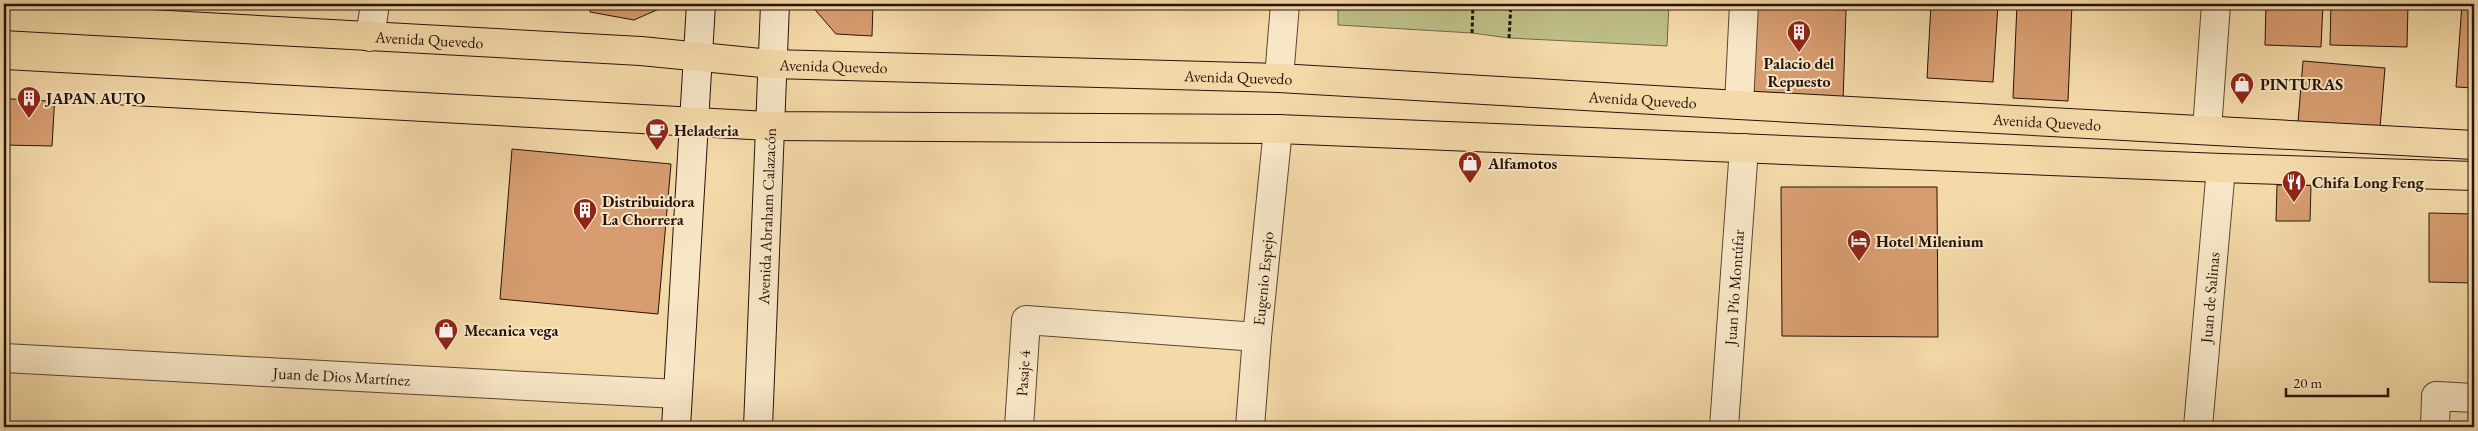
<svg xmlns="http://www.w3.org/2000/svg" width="2478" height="431" font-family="'EB Garamond',serif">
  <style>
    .green { fill: #bebe86; stroke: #726848 }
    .building { fill: #d79d70; stroke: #271309 }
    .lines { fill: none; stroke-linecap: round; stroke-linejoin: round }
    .minor-casing { stroke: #5a4531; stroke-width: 30 }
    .secondary-casing { stroke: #271309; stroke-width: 30 }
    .primary-casing { stroke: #271309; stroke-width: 30 }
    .path { stroke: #271309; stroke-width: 3; stroke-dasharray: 4 2.5; stroke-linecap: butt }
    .minor { stroke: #f8e7c7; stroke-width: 28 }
    .secondary { stroke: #f8e7c7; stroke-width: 28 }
    .primary { stroke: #f4daa9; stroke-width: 28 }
    .labels { text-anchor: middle; stroke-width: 4; stroke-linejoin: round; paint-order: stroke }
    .street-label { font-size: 16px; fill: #271309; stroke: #f8e7c7 }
    .poi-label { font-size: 16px; font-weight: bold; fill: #271309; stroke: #f8e7c7; text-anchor: start }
  </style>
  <rect width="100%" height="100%" fill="#f4daa9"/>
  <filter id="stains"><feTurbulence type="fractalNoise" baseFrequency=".004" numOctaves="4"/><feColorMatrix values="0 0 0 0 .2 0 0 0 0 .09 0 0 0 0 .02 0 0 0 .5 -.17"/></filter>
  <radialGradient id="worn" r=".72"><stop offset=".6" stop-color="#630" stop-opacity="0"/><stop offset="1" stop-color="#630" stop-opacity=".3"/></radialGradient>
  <!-- green -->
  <polygon class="green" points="1338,4 1669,4 1667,46 1509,38 1472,33 1338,25"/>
  <!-- building -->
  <g class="building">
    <polygon points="591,4 660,4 659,9 634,20 590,12"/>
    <polygon points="810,4 873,4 872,36 836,34"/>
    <polygon points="1931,4 1998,4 1993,82 1927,78"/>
    <polygon points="2017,4 2072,4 2068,101 2013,98"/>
    <polygon points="2266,4 2323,4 2321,47 2265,45"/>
    <polygon points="2331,4 2408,4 2407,47 2330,45"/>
    <polygon points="2462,4 2474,4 2474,88 2456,87"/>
    <polygon points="1755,6 1846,10 1843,102 1750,97"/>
    <polygon points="2303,61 2385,68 2380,128 2298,122"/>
    <polygon points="4,92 55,94 52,146 4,145"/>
    <polygon points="512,149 671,164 658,314 500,299"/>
    <polygon points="2277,185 2311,185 2310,221 2276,221"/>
    <polygon points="1781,187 1937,187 1938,337 1782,336"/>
    <polygon points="2429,213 2474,214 2474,283 2429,282"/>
  </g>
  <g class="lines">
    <!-- minor casing -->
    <g class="minor-casing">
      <g id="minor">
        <polyline points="370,37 375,4"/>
        <polyline points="1279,78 1285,4"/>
        <polyline points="1739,105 1744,4"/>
        <polyline points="2207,130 2216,4"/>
        <path id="s1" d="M 4,358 L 677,394"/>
        <path id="s2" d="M 1019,427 L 1026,320 L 1257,337"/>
        <path id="s3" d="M 1250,427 L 1257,337 L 1278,129"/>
        <path id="s4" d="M 1724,427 L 1744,148"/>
        <path id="s5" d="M 2198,427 L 2221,168"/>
        <polyline points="2435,427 2436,396 2474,398"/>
      </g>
    </g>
    <!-- secondary casing -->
    <g class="secondary-casing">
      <g id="secondary">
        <polyline points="676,427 701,4"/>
        <path id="s6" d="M 758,427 L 775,4"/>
      </g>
    </g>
    <!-- primary casing -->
    <g class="primary-casing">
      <g id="primary">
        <path id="s7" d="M 4,16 L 641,51 L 772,64 L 1279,78 L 1739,105 L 2474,145"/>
        <polyline points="4,84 770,126 1278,129 2221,168 2474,176"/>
      </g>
    </g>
    <!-- path -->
    <g class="path">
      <polyline points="1472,33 1473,4"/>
      <polyline points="1509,38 1511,4"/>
    </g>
    <!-- minor -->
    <use href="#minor" class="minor"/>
    <!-- secondary -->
    <use href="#secondary" class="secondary"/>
    <!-- primary -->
    <use href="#primary" class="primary"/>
  </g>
  <!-- icons -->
  <defs>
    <g id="building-pin" transform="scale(1.25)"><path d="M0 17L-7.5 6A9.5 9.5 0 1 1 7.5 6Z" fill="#8f2418" stroke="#f8e7c7"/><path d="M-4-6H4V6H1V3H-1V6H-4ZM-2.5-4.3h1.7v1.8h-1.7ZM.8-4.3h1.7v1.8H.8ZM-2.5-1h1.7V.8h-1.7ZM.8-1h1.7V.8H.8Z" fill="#fff"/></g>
    <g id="shop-pin" transform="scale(1.25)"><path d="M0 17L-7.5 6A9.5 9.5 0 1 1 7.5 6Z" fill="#8f2418" stroke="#f8e7c7"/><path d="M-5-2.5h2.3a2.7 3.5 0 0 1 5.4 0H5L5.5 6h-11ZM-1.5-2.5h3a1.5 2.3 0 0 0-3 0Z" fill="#fff"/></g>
    <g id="cafe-pin" transform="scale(1.25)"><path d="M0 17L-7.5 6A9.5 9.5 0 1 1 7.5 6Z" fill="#8f2418" stroke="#f8e7c7"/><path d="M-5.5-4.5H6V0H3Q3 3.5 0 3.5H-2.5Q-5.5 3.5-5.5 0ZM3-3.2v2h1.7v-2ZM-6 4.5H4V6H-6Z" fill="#fff"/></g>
    <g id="restaurant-pin" transform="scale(1.25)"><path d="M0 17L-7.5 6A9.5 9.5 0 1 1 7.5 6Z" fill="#8f2418" stroke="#f8e7c7"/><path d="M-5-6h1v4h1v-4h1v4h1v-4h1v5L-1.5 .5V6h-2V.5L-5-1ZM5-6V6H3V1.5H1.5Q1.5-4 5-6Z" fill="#fff"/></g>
    <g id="hotel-pin" transform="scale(1.25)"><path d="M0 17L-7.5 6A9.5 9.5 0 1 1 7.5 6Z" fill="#8f2418" stroke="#f8e7c7"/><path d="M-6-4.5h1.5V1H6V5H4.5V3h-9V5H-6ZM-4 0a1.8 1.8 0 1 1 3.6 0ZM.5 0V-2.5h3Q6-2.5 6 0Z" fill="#fff"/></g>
  </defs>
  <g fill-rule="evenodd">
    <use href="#building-pin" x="1799" y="32"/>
    <use href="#shop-pin" x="2242" y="84"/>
    <use href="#building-pin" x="29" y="98"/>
    <use href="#cafe-pin" x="657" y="130"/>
    <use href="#shop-pin" x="1470" y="163"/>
    <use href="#restaurant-pin" x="2294" y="182"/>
    <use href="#building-pin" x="585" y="210"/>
    <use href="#hotel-pin" x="1859" y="241"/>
    <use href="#shop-pin" x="446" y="330"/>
  </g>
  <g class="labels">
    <!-- street labels -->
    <g class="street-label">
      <text dy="6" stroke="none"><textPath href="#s7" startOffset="426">Avenida Quevedo</textPath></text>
      <text dy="6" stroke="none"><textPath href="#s7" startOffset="831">Avenida Quevedo</textPath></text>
      <text dy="6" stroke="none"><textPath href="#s7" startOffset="1236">Avenida Quevedo</textPath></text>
      <text dy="6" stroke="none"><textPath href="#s7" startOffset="1641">Avenida Quevedo</textPath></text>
      <text dy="6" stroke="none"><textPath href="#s7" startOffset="2046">Avenida Quevedo</textPath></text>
      <text dy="6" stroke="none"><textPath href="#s6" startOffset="211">Avenida Abraham Calazacón</textPath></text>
      <text dy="6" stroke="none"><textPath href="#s3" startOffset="149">Eugenio Espejo</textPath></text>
      <text dy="6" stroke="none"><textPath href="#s4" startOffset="140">Juan Pío Montúfar</textPath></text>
      <text dy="6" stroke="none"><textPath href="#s5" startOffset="130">Juan de Salinas</textPath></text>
      <text dy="6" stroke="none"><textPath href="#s2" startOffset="54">Pasaje 4</textPath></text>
      <text dy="6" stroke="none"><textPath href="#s1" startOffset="338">Juan de Dios Martínez</textPath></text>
    </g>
    <!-- poi labels -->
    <g class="poi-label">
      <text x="1799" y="69" text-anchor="middle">Palacio del<tspan x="1799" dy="18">Repuesto</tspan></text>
      <text x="2260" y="90">PINTURAS</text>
      <text x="46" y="104">JAPAN AUTO</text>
      <text x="674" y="136">Heladeria</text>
      <text x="1488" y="169">Alfamotos</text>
      <text x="2312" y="188">Chifa Long Feng</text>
      <text x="602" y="207">Distribuidora<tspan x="602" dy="18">La Chorrera</tspan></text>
      <text x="1876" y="247">Hotel Milenium</text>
      <text x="464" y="336">Mecanica vega</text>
    </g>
  </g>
  <!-- margin -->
  <rect width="2478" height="431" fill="none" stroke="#f4daa9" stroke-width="20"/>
  <rect x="5" y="5" width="2468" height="421" fill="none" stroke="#271309" stroke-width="2.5"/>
  <rect x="10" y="10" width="2458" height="411" fill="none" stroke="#271309"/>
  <!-- scale -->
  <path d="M2286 388v8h102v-8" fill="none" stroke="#271309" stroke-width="2.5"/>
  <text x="2293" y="388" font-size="15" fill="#271309" stroke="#f8e7c7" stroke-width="4" paint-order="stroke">20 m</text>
  <rect width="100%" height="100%" filter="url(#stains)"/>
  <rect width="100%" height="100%" fill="url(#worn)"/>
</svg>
